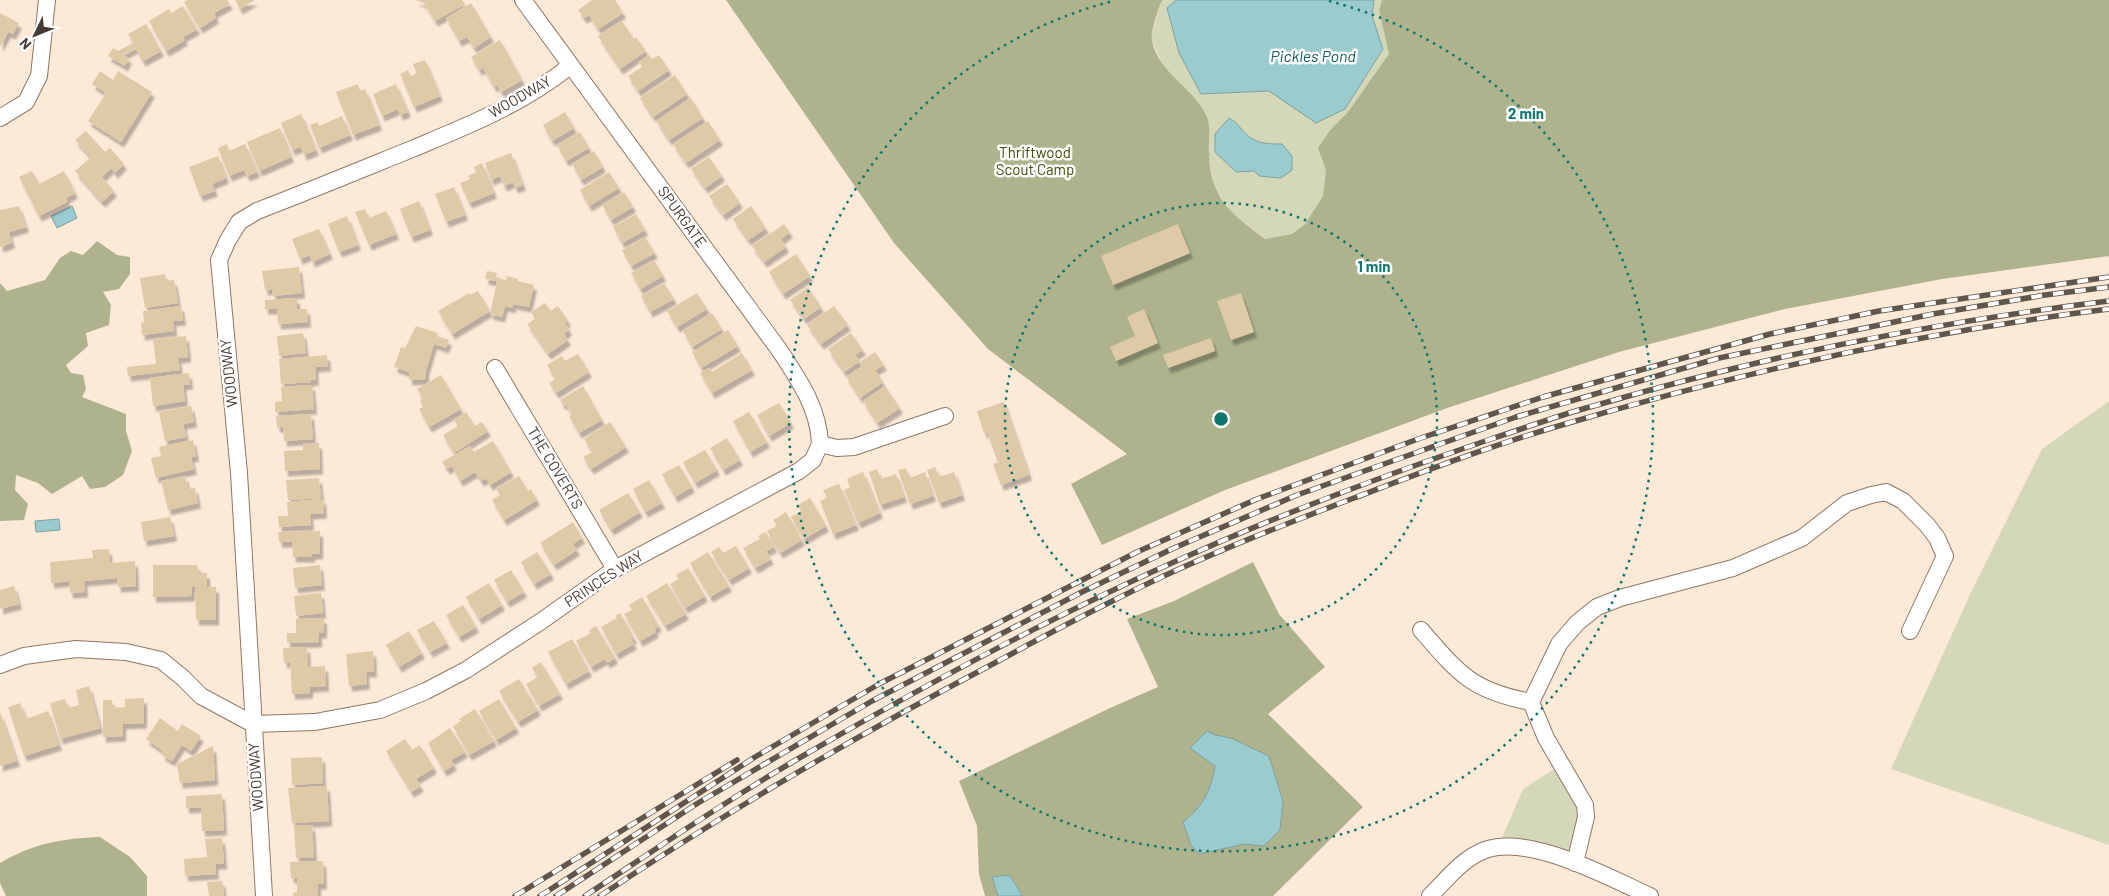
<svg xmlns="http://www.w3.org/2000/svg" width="2109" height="896" font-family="Barlow,sans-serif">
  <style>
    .green { fill: #d4d8b9 }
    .forest { fill: #aeb38d }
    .water { fill: #9acbce; stroke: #80a09f }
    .building { fill: #dfcaa8; filter: url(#shadow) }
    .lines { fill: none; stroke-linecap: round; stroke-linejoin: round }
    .street-casing { stroke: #8e7765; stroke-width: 18 }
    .street { stroke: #fff; stroke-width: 16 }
    .rail-casing { stroke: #61564b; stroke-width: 5.5 }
    .rail { stroke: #fff; stroke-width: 4; stroke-dasharray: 11; stroke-linecap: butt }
    .ring { fill: none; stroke: #0f766e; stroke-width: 2.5; stroke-dasharray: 2.5 5 }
    .labels { text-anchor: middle; stroke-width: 5; stroke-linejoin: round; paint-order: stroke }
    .street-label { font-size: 15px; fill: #453b32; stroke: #fff }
    .park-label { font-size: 15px; fill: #464a09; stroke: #fff }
    .water-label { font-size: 16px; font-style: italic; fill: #155a5e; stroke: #fff }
    .centre { fill: #0f766e; stroke: #fff; stroke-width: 2.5 }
    .ring-label { font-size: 15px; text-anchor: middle; font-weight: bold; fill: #0f766e; stroke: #fff; stroke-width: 5; stroke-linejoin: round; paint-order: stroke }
  </style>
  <defs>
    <filter id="shadow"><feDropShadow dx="3" dy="5.5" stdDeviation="1" flood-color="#0004"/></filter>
  </defs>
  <rect width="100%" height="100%" fill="#fde9d8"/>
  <!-- green -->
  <g class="green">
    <polygon points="1163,0 1382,0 1379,10 1390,54 1348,112 1331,129 1323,196 1305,224 1292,234 1265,239 1234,215 1214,188 1209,159 1191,94 1163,66 1151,39 1160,4"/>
    <polygon points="2109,401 2109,845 1891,769 1972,590 2042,449"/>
    <polygon points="1562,764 1585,805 1575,863 1501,840 1523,789"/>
  </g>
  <!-- forest -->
  <g class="forest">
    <path d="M 726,0 L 1163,0 L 1160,4 C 1158,12 1150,33 1152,41 C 1159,74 1194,87 1207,117 C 1211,126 1208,144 1209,154 C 1210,199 1232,214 1265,239 L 1292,234 L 1305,224 L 1323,196 L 1326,170 L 1318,148 L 1331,129 L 1348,112 L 1389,54 L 1379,10 L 1382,0 L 2109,0 L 2109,256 L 1942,279 L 1785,309 L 1619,352 L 1450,407 L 1225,490 L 1102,545 L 1071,484 L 1127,454 L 988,349 L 894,243 Z"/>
    <polygon points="97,241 117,255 130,257 130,274 119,289 103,292 111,305 109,325 86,333 88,346 66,365 71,373 83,375 86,389 82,397 126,414 126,431 132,451 123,475 105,487 90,489 82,476 52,494 38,483 16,475 15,490 28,504 24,520 0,521 0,283 7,291 45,280 60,258 71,251 83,255"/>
    <polygon points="1253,562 1279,614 1325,667 1268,714 1363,807 1273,896 985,896 979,874 977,826 959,781 1110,708 1158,687 1127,619 1174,601"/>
    <path d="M 100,837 L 130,857 L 147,876 L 147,896 L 6,896 L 0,883 L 0,863 C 31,844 64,838 100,837 Z"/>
  </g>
  <!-- water -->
  <g class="water">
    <polygon points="1176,0 1374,0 1372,16 1383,49 1345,109 1316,123 1269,91 1201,94 1179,53 1167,8"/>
    <path d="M 1229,118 C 1239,123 1239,128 1247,135 C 1257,144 1269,144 1282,144 L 1292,156 L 1292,170 L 1281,178 L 1259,176 L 1254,171 L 1236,172 L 1215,152 L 1215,134 Z"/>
    <polygon points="72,206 77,218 57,228 51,216"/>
    <polygon points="59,519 60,530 36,532 35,521"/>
    <path d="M 1207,731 L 1215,735 L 1231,738 L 1269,756 L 1283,801 L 1280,830 L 1264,846 L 1245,844 L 1199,854 L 1191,845 L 1183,822 C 1203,807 1211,790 1215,766 L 1190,748 Z"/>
    <polygon points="1009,875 1021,893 1022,896 998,896 992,877"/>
  </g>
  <!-- building -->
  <g class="building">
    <polygon points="188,0 227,0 230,4 214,13 216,18 200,28 184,2"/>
    <polygon points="235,0 255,0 240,9"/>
    <polygon points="415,0 462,0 465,4 435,21 424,3"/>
    <polygon points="592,0 615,0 623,13 598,29 589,15 584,18 578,10"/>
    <polygon points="471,3 491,37 474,48 467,37 459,41 446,18"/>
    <polygon points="183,6 197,29 183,37 185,40 166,51 149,21 169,9 171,13"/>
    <polygon points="0,13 19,23 13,34 8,32 0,47"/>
    <polygon points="622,21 634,39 636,37 646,51 620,69 598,36"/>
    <polygon points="146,24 161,51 143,61 135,48 123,55 129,58 125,66 108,56 113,48 118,51 133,43 128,34"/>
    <polygon points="500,40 522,80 501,92 497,85 494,87 483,68 479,70 471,57"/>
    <polygon points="649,55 652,59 659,55 669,70 638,91 628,76 642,67 639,62"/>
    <polygon points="425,60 440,96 414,107 400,74 408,70 411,76 417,73 413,64"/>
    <polygon points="100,71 113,80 118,71 152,92 121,142 88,121 106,93 92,84"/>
    <polygon points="675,75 687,94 653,117 640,98"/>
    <polygon points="358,84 360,91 365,89 379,125 353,135 336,92"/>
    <polygon points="396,84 408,112 400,115 398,109 382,116 373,94"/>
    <polygon points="691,98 703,118 669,140 656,121"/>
    <polygon points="565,112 574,128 552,141 543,125"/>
    <polygon points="301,114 316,150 304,155 301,147 292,150 281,123"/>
    <polygon points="342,116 350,135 319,148 310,125 318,122 319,126"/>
    <polygon points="708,121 720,140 686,163 673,144"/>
    <polygon points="280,128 291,157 259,171 247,142"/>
    <polygon points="86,131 105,152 110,148 124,164 115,173 111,168 102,177 114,191 102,202 75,171 91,157 75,140"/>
    <polygon points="580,132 589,148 566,161 557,145"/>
    <polygon points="227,144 229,151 245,144 257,172 247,176 244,170 229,176 218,148"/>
    <polygon points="594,151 603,167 581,180 572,164"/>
    <polygon points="511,153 523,185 515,188 513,182 504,186 500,176 491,180 485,163"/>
    <polygon points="218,156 226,178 212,184 215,191 200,196 189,167"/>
    <polygon points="709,157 722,176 705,188 691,169"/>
    <polygon points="482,163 494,193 469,203 460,183 470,179 468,176 476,172 474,167"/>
    <polygon points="32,171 39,184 64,171 75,193 66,198 67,202 39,216 19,177"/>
    <polygon points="609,172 619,188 589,206 580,190"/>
    <polygon points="727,184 740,203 723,215 709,196"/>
    <polygon points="454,187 465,215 446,222 435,194"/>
    <polygon points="624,192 633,207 611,220 602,205"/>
    <polygon points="419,201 430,230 411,237 400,209"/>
    <polygon points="19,206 26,227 9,232 12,243 0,247 0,210"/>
    <polygon points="751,206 766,228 748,240 733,219"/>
    <polygon points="365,209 369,218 386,211 396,234 369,245 355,212"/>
    <polygon points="636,214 645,230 622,243 613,227"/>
    <polygon points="347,216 358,245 339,252 328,224"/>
    <polygon points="784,224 790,232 781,239 786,247 764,262 752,246"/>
    <polygon points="1178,224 1190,253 1113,285 1101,256"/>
    <polygon points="319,229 330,254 312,262 310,255 300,259 292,239"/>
    <polygon points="645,237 655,253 631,266 622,250"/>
    <polygon points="796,254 810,276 783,294 769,272"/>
    <polygon points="654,260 663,276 640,289 631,273"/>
    <polygon points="299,267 302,293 273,296 272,289 265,290 262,271"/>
    <polygon points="487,271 497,273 496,278 506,280 507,276 518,279 518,281 534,285 529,307 513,304 513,308 505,306 502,317 490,314 497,281 485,279"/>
    <polygon points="165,274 166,281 174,280 178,303 145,308 140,278"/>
    <polygon points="664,283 674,299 650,312 641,296"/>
    <polygon points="808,287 821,307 804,319 790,300"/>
    <polygon points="478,291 490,311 452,334 438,311 469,293 470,295"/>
    <polygon points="697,293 707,309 677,327 667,311"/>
    <polygon points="1241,293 1254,332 1231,340 1217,301"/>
    <polygon points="297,298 297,309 307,309 308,322 278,324 277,309 265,309 265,300"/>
    <polygon points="545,303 551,311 558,306 568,321 565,323 569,330 564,334 568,340 548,354 527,324 535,319 531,312"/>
    <polygon points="181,306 183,320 173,321 174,331 142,335 141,323 144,322 143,311"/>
    <polygon points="834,306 848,325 821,344 807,325"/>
    <polygon points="1144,309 1158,343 1116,361 1110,347 1135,336 1127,317"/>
    <polygon points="712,313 722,329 692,347 683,331"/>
    <polygon points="416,326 438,333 437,336 449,340 446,348 434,344 426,371 426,379 409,380 409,372 394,367 401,347 405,348"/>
    <polygon points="728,330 738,346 701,368 692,352"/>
    <polygon points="303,333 306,353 279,356 277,336"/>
    <polygon points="851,333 863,350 855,355 860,361 844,372 828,349"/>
    <polygon points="186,336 188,357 178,358 180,370 128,376 127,367 156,364 153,339"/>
    <polygon points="1211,338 1215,351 1168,368 1163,355"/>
    <polygon points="875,352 884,365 875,370 883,382 860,398 846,377 863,366 860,362"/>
    <polygon points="742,353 752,370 712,393 700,373 709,368 712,372"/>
    <polygon points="578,354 589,372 556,393 549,383 555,379 547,365 562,356 565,361"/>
    <polygon points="327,355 328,366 315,367 316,380 311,380 311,382 281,384 279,359"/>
    <polygon points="189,373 190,384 183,385 185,401 153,406 150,378"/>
    <polygon points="441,375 461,409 429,427 419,409 423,407 420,400 423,398 417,389"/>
    <polygon points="312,385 314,409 275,412 275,402 282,401 281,387"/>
    <polygon points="583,386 602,420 579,433 569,416 572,415 565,403 563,405 560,400"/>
    <polygon points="885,386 900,408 877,423 863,401"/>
    <polygon points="1004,402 1029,475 1001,485 993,464 998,462 987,432 984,433 977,411"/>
    <polygon points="779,403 791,423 769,436 757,415"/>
    <polygon points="191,406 194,422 183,424 186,437 165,441 159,412"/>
    <polygon points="466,412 475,426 482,422 488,431 454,453 443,435 458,426 454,420"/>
    <polygon points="749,412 767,442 750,452 733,421"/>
    <polygon points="311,414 313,439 284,441 283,427 277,427 276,416"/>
    <polygon points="610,422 626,447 591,469 583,457 592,452 584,439"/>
    <polygon points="727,438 740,460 723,470 710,448"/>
    <polygon points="193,440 196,456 191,457 194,469 156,478 151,458 161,456 159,447"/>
    <polygon points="493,441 511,472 490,485 486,478 481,481 475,472 460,481 452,466 447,469 442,462 470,446 474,452"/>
    <polygon points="319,443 320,469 285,471 284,451 303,450 303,444"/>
    <polygon points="705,450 717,470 695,483 683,462"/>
    <polygon points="679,465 692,487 675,497 662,474"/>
    <polygon points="935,467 939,477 954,472 962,495 939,503 927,470"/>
    <polygon points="906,468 910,478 925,472 933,496 910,504 898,470"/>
    <polygon points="877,469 881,479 896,474 904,497 880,505 869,472"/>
    <polygon points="863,472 880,513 858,523 844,490 850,487 847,479"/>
    <polygon points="185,476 188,489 195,488 198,503 168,510 161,481"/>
    <polygon points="519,476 528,491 531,489 537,500 504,520 492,500 500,495 496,489"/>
    <polygon points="319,478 321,498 288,500 286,480"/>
    <polygon points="649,480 662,503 645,512 633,489"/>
    <polygon points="839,484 856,525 833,534 820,501 827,498 823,490"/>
    <polygon points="628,493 640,512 611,530 599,510"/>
    <polygon points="810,498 826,526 804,539 791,517 801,511 798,505"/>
    <polygon points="323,499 324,513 310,514 311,525 279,527 278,516 288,516 287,502"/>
    <polygon points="786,512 802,540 780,553 767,531 777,526 773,520"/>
    <polygon points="170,517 174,536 144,541 141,522"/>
    <polygon points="573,522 582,538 573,544 577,550 554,565 540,543"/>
    <polygon points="320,531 320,554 312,554 312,557 293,557 292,542 279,542 278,532"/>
    <polygon points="766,532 774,547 766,551 771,559 755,568 743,548 760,539 758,536"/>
    <polygon points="736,546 749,568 729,580 711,552 719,547 723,553"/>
    <polygon points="109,549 110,563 135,561 136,586 118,587 117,578 84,581 85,592 70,593 69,581 51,583 50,562 93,558 92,550"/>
    <polygon points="537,552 551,574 534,584 521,562"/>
    <polygon points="708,552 729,586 710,597 690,563"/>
    <polygon points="153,565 197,565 199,573 207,573 207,587 216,587 216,620 196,620 195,587 192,587 192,596 153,597"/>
    <polygon points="320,565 322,585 295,588 293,568"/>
    <polygon points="688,568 705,596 685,608 670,584 679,579 676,575"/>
    <polygon points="511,570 524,592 507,602 494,580"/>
    <polygon points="489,583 502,605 479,619 466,597"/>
    <polygon points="667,583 686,614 665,626 646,596"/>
    <polygon points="14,586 19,604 0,609 0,590"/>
    <polygon points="321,593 323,613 296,616 294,596"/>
    <polygon points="642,597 659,626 654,629 656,632 640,641 624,614 632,610 629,605"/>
    <polygon points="463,605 476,627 459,637 446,615"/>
    <polygon points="620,613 634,638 631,639 634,644 616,654 601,627 617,618 615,616"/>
    <polygon points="324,618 324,633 319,633 319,642 287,643 287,633 296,633 296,619"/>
    <polygon points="434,621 447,643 430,652 417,630"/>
    <polygon points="596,626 615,658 607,663 605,659 591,667 576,641 591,633 589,630"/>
    <polygon points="409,631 422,653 399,667 386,645"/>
    <polygon points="572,639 589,671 566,684 548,652"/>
    <polygon points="307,647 308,667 325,666 326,686 310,687 310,693 292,694 290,662 284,663 283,648"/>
    <polygon points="373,651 374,672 366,672 367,684 349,686 346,654"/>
    <polygon points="541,662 560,694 539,706 526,684 538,677 532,668"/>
    <polygon points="519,679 538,710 518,722 499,691"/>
    <polygon points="89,686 100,728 60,739 50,703 65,699 68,708 79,705 76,690"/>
    <polygon points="144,698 144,723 123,724 123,736 103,737 103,700 112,700 113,708 125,707 125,699"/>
    <polygon points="499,699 516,728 496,740 479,711"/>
    <polygon points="20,703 26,719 48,711 59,745 24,756 8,707"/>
    <polygon points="475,709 494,741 469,755 453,726 461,721 459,719"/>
    <polygon points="0,712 17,761 0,766"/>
    <polygon points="160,718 178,731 182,724 201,736 191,751 182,745 172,761 162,755 163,751 146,739"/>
    <polygon points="450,728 465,752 451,760 454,765 444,771 428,743"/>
    <polygon points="405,739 412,750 420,745 434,768 416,779 421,786 411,792 386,751"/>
    <polygon points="213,746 215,780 180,783 177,764"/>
    <polygon points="322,757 323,783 292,785 291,758"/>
    <polygon points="327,786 329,821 292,823 288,788"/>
    <polygon points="222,794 224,830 202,831 201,807 186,808 186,796"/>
    <polygon points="312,825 314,857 296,858 294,826"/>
    <polygon points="222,838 224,864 215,864 216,874 185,876 184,859 207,857 205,839"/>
    <polygon points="323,861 324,884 318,884 318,896 293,896 293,893 297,892 297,878 291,878 290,862"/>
    <polygon points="222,881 224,896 209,896 207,882"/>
  </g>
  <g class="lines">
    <!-- street casing -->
    <g class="street-casing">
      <g id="street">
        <path d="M 523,0 L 780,351 C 799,380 819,409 820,444"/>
        <polyline points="0,118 26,102 39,76 47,0"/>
        <polyline points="495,368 615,569"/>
        <path d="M 1421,630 C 1459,674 1472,691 1531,702"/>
        <polyline points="0,665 24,656 76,649 126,652 161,660 183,678 201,696 253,724 315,722 380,710 426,691 466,670 540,622 615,569 799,471 813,460 820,444 837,448 854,447 945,416"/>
        <polyline points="1575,863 1586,817 1585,805 1546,738 1531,702 1559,644 1577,623 1597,607 1620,598 1733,568 1802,538 1847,503 1871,495 1886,492 1903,501 1927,525 1937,538 1945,556 1910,631"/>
        <path d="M 264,896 L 239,473 L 219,260 L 228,240 L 239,222 L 257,211 C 309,191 360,170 412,149 C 469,125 521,105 570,66"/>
        <path d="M 1430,896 C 1446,880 1463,858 1485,850 C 1530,834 1608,877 1650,896"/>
      </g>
    </g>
    <!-- street -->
    <use href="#street" class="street"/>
    <!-- rail casing -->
    <g class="rail-casing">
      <g id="rail">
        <polyline points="515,896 737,760"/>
        <polyline points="540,896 755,757 879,684 1137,552 1257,499 1418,439 1543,397 1770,334 1879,311 2109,277"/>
        <polyline points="556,896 698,803 872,701 1082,592 1174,548 1297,495 1516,417 1719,358 1933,314 2045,295 2109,287"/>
        <path d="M 585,896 C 656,849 727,800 801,757 C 930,682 1063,610 1199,551 C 1296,508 1394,472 1494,438 C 1528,427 1562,414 1597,405 C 1764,356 1936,322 2109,301"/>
        <path d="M 600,896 C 726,812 856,736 989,666 C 1042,637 1095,609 1149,583 C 1216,551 1285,524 1354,498 C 1420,473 1487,447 1555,427 C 1737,373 1921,332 2109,309"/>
      </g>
    </g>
    <!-- rail -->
    <use href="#rail" class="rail"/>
  </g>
  <!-- distance rings -->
  <g class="ring">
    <circle cx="1221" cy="419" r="216"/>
    <path d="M1329 1A432 432 0 1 1 1113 1"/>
  </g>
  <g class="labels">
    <!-- street labels -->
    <g class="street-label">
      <text transform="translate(520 97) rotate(-30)" y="5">WOODWAY</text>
      <text transform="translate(682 217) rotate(54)" y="5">SPURGATE</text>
      <text transform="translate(229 373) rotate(-96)" y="5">WOODWAY</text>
      <text transform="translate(555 468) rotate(59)" y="5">THE COVERTS</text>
      <text transform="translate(604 579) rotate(-33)" y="5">PRINCES WAY</text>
      <text transform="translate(256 777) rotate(-94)" y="5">WOODWAY</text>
    </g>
    <!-- park labels -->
    <g class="park-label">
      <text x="1035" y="158">Thriftwood<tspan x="1035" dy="17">Scout Camp</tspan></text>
    </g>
    <!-- water labels -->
    <g class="water-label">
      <text x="1313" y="62">Pickles Pond</text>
    </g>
  </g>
  <circle cx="1221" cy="419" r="8" class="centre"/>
  <g class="ring-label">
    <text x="1526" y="119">2 min</text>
    <text x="1374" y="272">1 min</text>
  </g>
  <!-- north arrow -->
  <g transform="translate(35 35) rotate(227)" stroke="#ffffff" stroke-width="4" paint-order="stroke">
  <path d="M0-4L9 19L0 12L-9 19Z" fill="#453b32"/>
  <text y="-8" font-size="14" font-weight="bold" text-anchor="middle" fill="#453b32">N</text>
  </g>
</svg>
